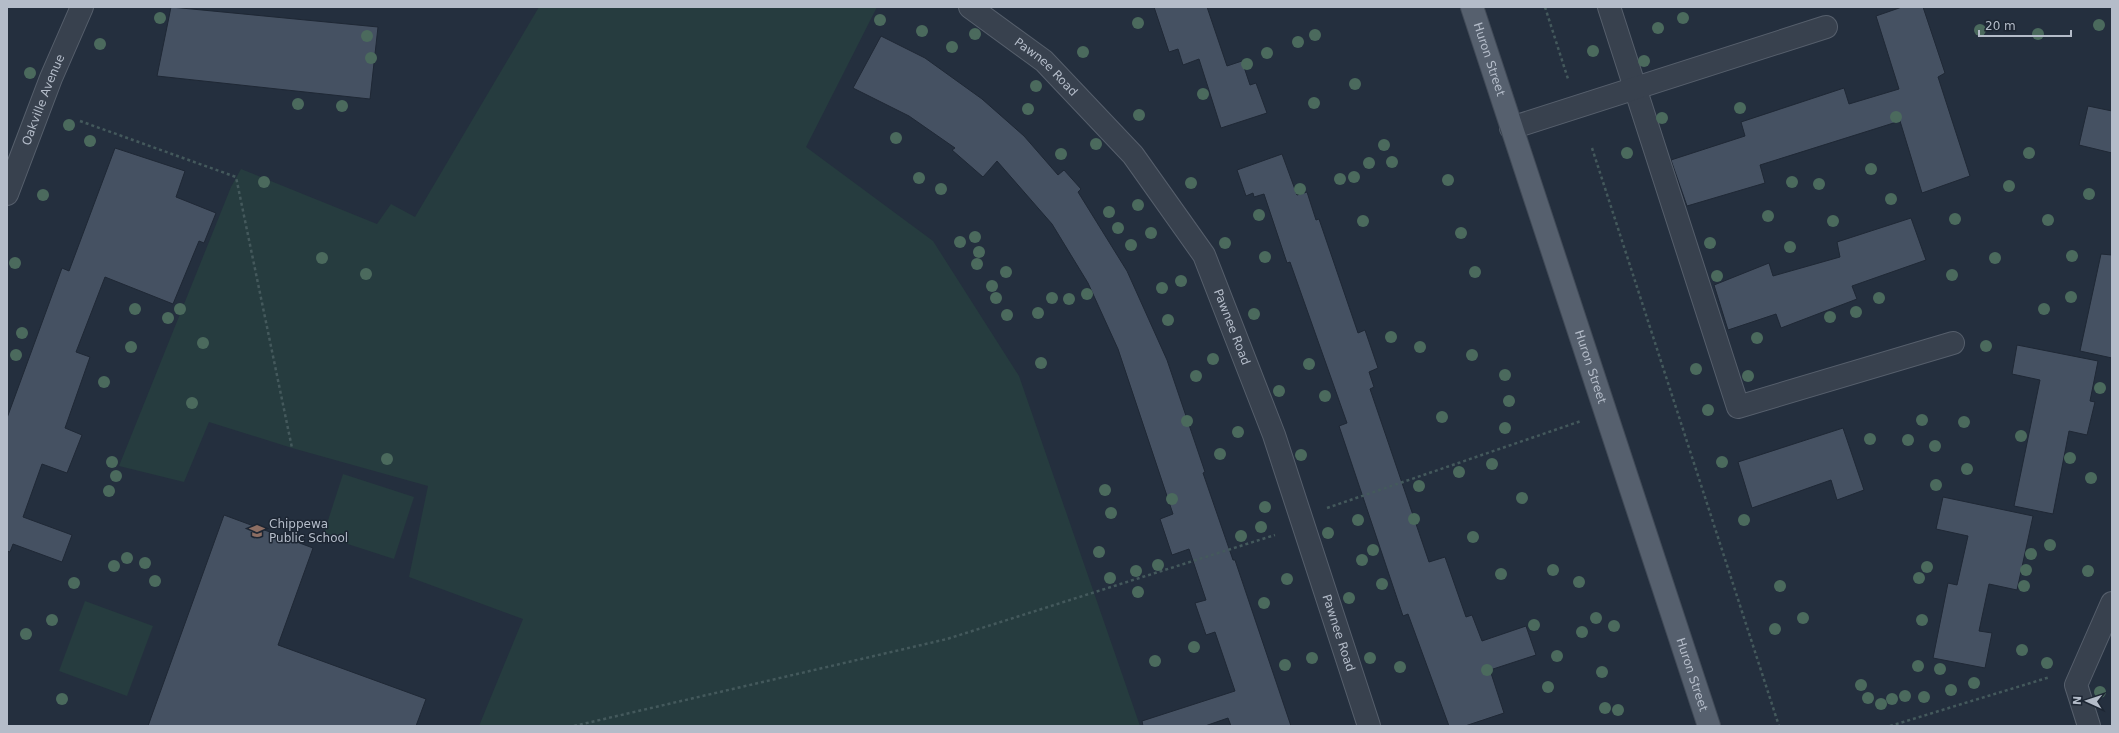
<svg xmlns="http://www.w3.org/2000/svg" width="2119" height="733" font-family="'DejaVu Sans',sans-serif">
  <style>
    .green { fill: #263c3f }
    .building { fill: #455162; stroke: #1f2835 }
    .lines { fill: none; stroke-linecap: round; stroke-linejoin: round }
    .minor-casing { stroke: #565f6c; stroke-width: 24 }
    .major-casing { stroke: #414a57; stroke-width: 24 }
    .path { stroke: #44595c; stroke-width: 2.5; stroke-dasharray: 3 3; stroke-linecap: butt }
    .minor { stroke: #38414e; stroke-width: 22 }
    .major { stroke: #56606e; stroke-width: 22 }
    .tree { fill: #4b6a5d }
    .labels { text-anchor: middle; stroke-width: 3; stroke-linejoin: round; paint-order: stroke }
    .street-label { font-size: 12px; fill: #b4bcc9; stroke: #1d2633 }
    .poi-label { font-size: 12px; fill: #b4bcc9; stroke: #1d2633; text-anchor: start }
  </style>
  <rect width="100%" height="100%" fill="#242f3e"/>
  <!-- green -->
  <g class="green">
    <polygon points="539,7 877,7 806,147 933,241 1019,376 1140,726 479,726 523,619 409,577 428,486 292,448 209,422 184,482 119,466 231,187 241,169 377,224 391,204 415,217"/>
    <polygon points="343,474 414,497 394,559 323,536"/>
    <polygon points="85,601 153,626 127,696 59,671"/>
  </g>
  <!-- building -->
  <g class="building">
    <polygon points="171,7 378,27 370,99 157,76"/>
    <polygon points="1154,7 1207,7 1227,66 1242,61 1250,85 1256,83 1267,113 1221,128 1199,59 1183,65 1178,49 1169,52"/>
    <polygon points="1902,7 1923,7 1945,73 1938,77 1970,176 1922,193 1900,121 1760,165 1765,183 1687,206 1671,160 1745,136 1741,122 1844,88 1849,104 1899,89 1876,16"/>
    <polygon points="881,36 925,58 982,99 1024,136 1058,175 1064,170 1081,189 1078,192 1127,271 1167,360 1205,472 1203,473 1233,560 1235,560 1291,726 1231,726 1228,718 1205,726 1143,726 1142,721 1235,691 1215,632 1206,635 1195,603 1206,600 1189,549 1172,555 1160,519 1173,514 1118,349 1088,283 1052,224 997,161 983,177 952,150 955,148 909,116 853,88"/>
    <polygon points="2088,106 2112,111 2112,153 2079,145"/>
    <polygon points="115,148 185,171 176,197 216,213 204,243 199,241 173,304 105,277 76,352 90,357 65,428 82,435 67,473 42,464 23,517 72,535 62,562 13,544 10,552 7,551 7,418 62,268 69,271"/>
    <polygon points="1282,154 1297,195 1307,192 1316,220 1319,219 1358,333 1365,330 1378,368 1369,372 1374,387 1370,389 1429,562 1445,557 1466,617 1472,615 1482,641 1526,626 1536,655 1490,670 1504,713 1465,726 1449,726 1408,614 1403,616 1339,426 1347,423 1290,262 1287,263 1264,194 1254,197 1253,193 1246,196 1237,170"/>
    <polygon points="1911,218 1926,260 1852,286 1857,299 1781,328 1776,314 1728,330 1714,285 1769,263 1773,276 1840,257 1837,242"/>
    <polygon points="2101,254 2112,255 2112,358 2080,351"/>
    <polygon points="2017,345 2098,361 2090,401 2095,402 2087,435 2069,431 2053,514 2014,506 2040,380 2012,374"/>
    <polygon points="1843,428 1864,490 1837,500 1831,480 1752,508 1738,462"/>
    <polygon points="1943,497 2033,516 2017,590 1989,584 1979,631 1992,633 1985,668 1933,658 1948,583 1957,585 1968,536 1936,529"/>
    <polygon points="224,515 313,548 278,645 426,699 416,726 148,726"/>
  </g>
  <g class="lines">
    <!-- minor casing -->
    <g class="minor-casing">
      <g id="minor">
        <path id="s1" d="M 970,7 L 1044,61 L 1133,155 L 1204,255 L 1274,435 L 1369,726"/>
        <polyline points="1609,7 1738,407 1953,343"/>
        <polyline points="1511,128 1826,27"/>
        <path id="s2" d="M 7,194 L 51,78 L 82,7"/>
        <polyline points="2089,726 2076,685 2112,603"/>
      </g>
    </g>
    <!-- major casing -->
    <g class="major-casing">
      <g id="major">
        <path id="s3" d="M 1472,7 L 1709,726"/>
      </g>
    </g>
    <!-- path -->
    <g class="path">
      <polyline points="1545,7 1568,79"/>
      <polyline points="80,121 236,177 292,448"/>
      <polyline points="1592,148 1779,726"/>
      <polyline points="1327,508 1581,421"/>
      <polyline points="574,726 947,639 1275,535"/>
      <polyline points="1890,726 2050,677"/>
    </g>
    <!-- minor -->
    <use href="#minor" class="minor"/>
    <!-- major -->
    <use href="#major" class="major"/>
  </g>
  <!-- trees -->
  <g class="tree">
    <circle cx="160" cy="18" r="6"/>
    <circle cx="1683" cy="18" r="6"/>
    <circle cx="880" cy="20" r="6"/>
    <circle cx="1138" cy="23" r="6"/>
    <circle cx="2099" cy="25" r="6"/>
    <circle cx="1658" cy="28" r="6"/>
    <circle cx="1980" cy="30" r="6"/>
    <circle cx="922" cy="31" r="6"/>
    <circle cx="975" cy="34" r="6"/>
    <circle cx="2038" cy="34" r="6"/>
    <circle cx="1315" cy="35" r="6"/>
    <circle cx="367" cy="36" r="6"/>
    <circle cx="1298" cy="42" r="6"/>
    <circle cx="100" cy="44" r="6"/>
    <circle cx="952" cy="47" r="6"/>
    <circle cx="1593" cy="51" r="6"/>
    <circle cx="1083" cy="52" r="6"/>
    <circle cx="1267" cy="53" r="6"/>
    <circle cx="371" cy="58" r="6"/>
    <circle cx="1644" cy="61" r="6"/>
    <circle cx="1247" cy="64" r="6"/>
    <circle cx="30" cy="73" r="6"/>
    <circle cx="1355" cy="84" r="6"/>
    <circle cx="1036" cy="86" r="6"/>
    <circle cx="1203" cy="94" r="6"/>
    <circle cx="1314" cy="103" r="6"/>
    <circle cx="298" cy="104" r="6"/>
    <circle cx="342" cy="106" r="6"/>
    <circle cx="1740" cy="108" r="6"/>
    <circle cx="1028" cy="109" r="6"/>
    <circle cx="1139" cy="115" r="6"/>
    <circle cx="1896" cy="117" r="6"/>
    <circle cx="1662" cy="118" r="6"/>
    <circle cx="69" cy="125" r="6"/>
    <circle cx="896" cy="138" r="6"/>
    <circle cx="90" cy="141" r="6"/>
    <circle cx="1096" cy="144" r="6"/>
    <circle cx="1384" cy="145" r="6"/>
    <circle cx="1627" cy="153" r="6"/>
    <circle cx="2029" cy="153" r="6"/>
    <circle cx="1061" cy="154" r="6"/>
    <circle cx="1392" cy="162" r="6"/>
    <circle cx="1369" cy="163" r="6"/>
    <circle cx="1871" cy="169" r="6"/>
    <circle cx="1354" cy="177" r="6"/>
    <circle cx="919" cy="178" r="6"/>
    <circle cx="1340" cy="179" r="6"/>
    <circle cx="1448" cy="180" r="6"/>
    <circle cx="264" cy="182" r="6"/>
    <circle cx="1792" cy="182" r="6"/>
    <circle cx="1191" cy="183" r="6"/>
    <circle cx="1819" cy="184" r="6"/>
    <circle cx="2009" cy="186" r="6"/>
    <circle cx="941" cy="189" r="6"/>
    <circle cx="1300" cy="189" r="6"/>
    <circle cx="2089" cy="194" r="6"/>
    <circle cx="43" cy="195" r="6"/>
    <circle cx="1891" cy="199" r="6"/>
    <circle cx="1138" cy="205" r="6"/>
    <circle cx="1109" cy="212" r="6"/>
    <circle cx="1259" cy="215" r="6"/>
    <circle cx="1768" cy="216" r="6"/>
    <circle cx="1955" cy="219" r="6"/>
    <circle cx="2048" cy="220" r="6"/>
    <circle cx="1363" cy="221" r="6"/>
    <circle cx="1833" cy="221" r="6"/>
    <circle cx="1118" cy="228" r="6"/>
    <circle cx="1151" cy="233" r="6"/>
    <circle cx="1461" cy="233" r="6"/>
    <circle cx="975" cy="237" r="6"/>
    <circle cx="960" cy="242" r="6"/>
    <circle cx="1225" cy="243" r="6"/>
    <circle cx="1710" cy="243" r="6"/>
    <circle cx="1131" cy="245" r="6"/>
    <circle cx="1790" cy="247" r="6"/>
    <circle cx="979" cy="252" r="6"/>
    <circle cx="2072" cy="256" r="6"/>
    <circle cx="1265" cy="257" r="6"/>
    <circle cx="322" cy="258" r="6"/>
    <circle cx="1995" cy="258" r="6"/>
    <circle cx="15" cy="263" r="6"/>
    <circle cx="977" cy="264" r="6"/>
    <circle cx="1006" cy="272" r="6"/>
    <circle cx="1475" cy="272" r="6"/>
    <circle cx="366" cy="274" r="6"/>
    <circle cx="1952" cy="275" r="6"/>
    <circle cx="1717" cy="276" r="6"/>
    <circle cx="1181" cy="281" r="6"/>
    <circle cx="992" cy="286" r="6"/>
    <circle cx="1162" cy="288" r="6"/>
    <circle cx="1087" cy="294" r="6"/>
    <circle cx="2071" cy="297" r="6"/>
    <circle cx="996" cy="298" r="6"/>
    <circle cx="1052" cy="298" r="6"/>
    <circle cx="1879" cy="298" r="6"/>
    <circle cx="1069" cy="299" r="6"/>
    <circle cx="135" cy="309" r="6"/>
    <circle cx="180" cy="309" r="6"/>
    <circle cx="2044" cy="309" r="6"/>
    <circle cx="1856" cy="312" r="6"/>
    <circle cx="1038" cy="313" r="6"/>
    <circle cx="1254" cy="314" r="6"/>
    <circle cx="1007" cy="315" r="6"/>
    <circle cx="1830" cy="317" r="6"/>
    <circle cx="168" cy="318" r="6"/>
    <circle cx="1168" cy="320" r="6"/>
    <circle cx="22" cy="333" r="6"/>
    <circle cx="1391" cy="337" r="6"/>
    <circle cx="1757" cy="338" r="6"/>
    <circle cx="203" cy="343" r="6"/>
    <circle cx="1986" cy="346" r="6"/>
    <circle cx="131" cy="347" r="6"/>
    <circle cx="1420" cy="347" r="6"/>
    <circle cx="16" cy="355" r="6"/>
    <circle cx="1472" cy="355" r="6"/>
    <circle cx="1213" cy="359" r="6"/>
    <circle cx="1041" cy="363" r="6"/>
    <circle cx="1309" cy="364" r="6"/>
    <circle cx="1696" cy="369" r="6"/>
    <circle cx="1505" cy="375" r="6"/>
    <circle cx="1196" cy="376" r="6"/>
    <circle cx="1748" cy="376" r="6"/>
    <circle cx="104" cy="382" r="6"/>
    <circle cx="2100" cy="388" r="6"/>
    <circle cx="1279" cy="391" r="6"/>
    <circle cx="1325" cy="396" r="6"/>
    <circle cx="1509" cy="401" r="6"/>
    <circle cx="192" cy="403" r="6"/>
    <circle cx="1708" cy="410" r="6"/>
    <circle cx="1442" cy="417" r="6"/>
    <circle cx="1922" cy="420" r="6"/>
    <circle cx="1187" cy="421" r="6"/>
    <circle cx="1964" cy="422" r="6"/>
    <circle cx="1505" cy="428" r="6"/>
    <circle cx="1238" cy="432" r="6"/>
    <circle cx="2021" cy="436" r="6"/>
    <circle cx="1870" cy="439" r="6"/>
    <circle cx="1908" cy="440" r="6"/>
    <circle cx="1935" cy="446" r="6"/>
    <circle cx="1220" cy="454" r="6"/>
    <circle cx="1301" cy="455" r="6"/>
    <circle cx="2070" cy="458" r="6"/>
    <circle cx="387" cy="459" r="6"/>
    <circle cx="112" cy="462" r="6"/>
    <circle cx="1722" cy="462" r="6"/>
    <circle cx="1492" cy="464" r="6"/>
    <circle cx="1967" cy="469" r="6"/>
    <circle cx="1459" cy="472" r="6"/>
    <circle cx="116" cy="476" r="6"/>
    <circle cx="2091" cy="478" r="6"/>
    <circle cx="1936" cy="485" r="6"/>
    <circle cx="1419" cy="486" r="6"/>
    <circle cx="1105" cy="490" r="6"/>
    <circle cx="109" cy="491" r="6"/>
    <circle cx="1522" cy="498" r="6"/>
    <circle cx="1172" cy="499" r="6"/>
    <circle cx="1265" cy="507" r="6"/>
    <circle cx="1111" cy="513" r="6"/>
    <circle cx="1414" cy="519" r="6"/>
    <circle cx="1358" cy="520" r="6"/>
    <circle cx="1744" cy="520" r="6"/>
    <circle cx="1261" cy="527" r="6"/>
    <circle cx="1328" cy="533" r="6"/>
    <circle cx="1241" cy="536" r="6"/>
    <circle cx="1473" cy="537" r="6"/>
    <circle cx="2050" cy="545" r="6"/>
    <circle cx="1373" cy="550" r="6"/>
    <circle cx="1099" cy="552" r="6"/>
    <circle cx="2031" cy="554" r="6"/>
    <circle cx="127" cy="558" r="6"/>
    <circle cx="1362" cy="560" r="6"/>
    <circle cx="145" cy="563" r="6"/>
    <circle cx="1158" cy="565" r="6"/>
    <circle cx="114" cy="566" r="6"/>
    <circle cx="1927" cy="567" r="6"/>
    <circle cx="1553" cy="570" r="6"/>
    <circle cx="2026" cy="570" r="6"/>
    <circle cx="1136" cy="571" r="6"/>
    <circle cx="2088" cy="571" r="6"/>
    <circle cx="1501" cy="574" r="6"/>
    <circle cx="1110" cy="578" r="6"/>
    <circle cx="1919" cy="578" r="6"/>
    <circle cx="1287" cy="579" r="6"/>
    <circle cx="155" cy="581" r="6"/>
    <circle cx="1579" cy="582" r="6"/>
    <circle cx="74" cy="583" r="6"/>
    <circle cx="1382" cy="584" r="6"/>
    <circle cx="1780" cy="586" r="6"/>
    <circle cx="2024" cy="586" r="6"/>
    <circle cx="1138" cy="592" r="6"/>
    <circle cx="1349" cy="598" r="6"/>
    <circle cx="1264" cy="603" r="6"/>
    <circle cx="1596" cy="618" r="6"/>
    <circle cx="1803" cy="618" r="6"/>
    <circle cx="52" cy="620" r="6"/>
    <circle cx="1922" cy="620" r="6"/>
    <circle cx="1534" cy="625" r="6"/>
    <circle cx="1614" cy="626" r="6"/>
    <circle cx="1775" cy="629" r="6"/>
    <circle cx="1582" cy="632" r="6"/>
    <circle cx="26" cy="634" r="6"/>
    <circle cx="1194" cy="647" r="6"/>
    <circle cx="2022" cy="650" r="6"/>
    <circle cx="1557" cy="656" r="6"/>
    <circle cx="1312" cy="658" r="6"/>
    <circle cx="1370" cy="658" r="6"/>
    <circle cx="1155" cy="661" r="6"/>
    <circle cx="2047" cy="663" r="6"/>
    <circle cx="1285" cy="665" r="6"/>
    <circle cx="1918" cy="666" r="6"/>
    <circle cx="1400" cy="667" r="6"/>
    <circle cx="1940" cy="669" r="6"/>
    <circle cx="1487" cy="670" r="6"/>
    <circle cx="1602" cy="672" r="6"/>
    <circle cx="1974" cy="683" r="6"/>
    <circle cx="1861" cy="685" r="6"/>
    <circle cx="1548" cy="687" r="6"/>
    <circle cx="1951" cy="690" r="6"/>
    <circle cx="2100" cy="692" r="6"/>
    <circle cx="1905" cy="696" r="6"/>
    <circle cx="1924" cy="697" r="6"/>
    <circle cx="1868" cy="698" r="6"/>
    <circle cx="62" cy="699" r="6"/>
    <circle cx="1892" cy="699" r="6"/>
    <circle cx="1881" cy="704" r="6"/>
    <circle cx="1605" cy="708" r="6"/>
    <circle cx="1618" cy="710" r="6"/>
  </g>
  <!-- icons -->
  <defs>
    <g id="school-bare" transform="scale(1.2)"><path d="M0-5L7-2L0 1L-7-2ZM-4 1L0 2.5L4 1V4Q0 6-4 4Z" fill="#8d6e63" stroke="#1d2633" stroke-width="2.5" paint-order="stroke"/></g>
  </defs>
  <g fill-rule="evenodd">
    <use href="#school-bare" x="257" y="531"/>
  </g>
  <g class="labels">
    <!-- street labels -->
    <g class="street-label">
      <text dy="4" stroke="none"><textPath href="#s3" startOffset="55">Huron Street</textPath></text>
      <text dy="4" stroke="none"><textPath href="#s1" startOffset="97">Pawnee Road</textPath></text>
      <text dy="4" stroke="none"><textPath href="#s2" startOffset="101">Oakville Avenue</textPath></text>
      <text dy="4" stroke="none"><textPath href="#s1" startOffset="421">Pawnee Road</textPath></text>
      <text dy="4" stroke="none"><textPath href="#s3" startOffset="379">Huron Street</textPath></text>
      <text dy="4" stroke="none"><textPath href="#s1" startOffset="745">Pawnee Road</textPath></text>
      <text dy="4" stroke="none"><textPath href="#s3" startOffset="703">Huron Street</textPath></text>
    </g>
    <!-- poi labels -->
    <g class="poi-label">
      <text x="269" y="528">Chippewa<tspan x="269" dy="14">Public School</tspan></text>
    </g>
  </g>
  <!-- border -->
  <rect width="2119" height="733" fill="none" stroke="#b4bcc9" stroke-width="16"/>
  <!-- north arrow -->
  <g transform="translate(2087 701) rotate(273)" stroke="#1d2633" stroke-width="3" paint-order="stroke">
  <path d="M0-3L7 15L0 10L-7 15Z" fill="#b4bcc9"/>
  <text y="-6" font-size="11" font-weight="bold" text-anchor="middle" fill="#b4bcc9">N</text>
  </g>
  <!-- scale -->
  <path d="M1979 30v6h92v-6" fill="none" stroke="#b4bcc9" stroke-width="2"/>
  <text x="1985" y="30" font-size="12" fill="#b4bcc9" stroke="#1d2633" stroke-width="3" paint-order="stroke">20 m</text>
</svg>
